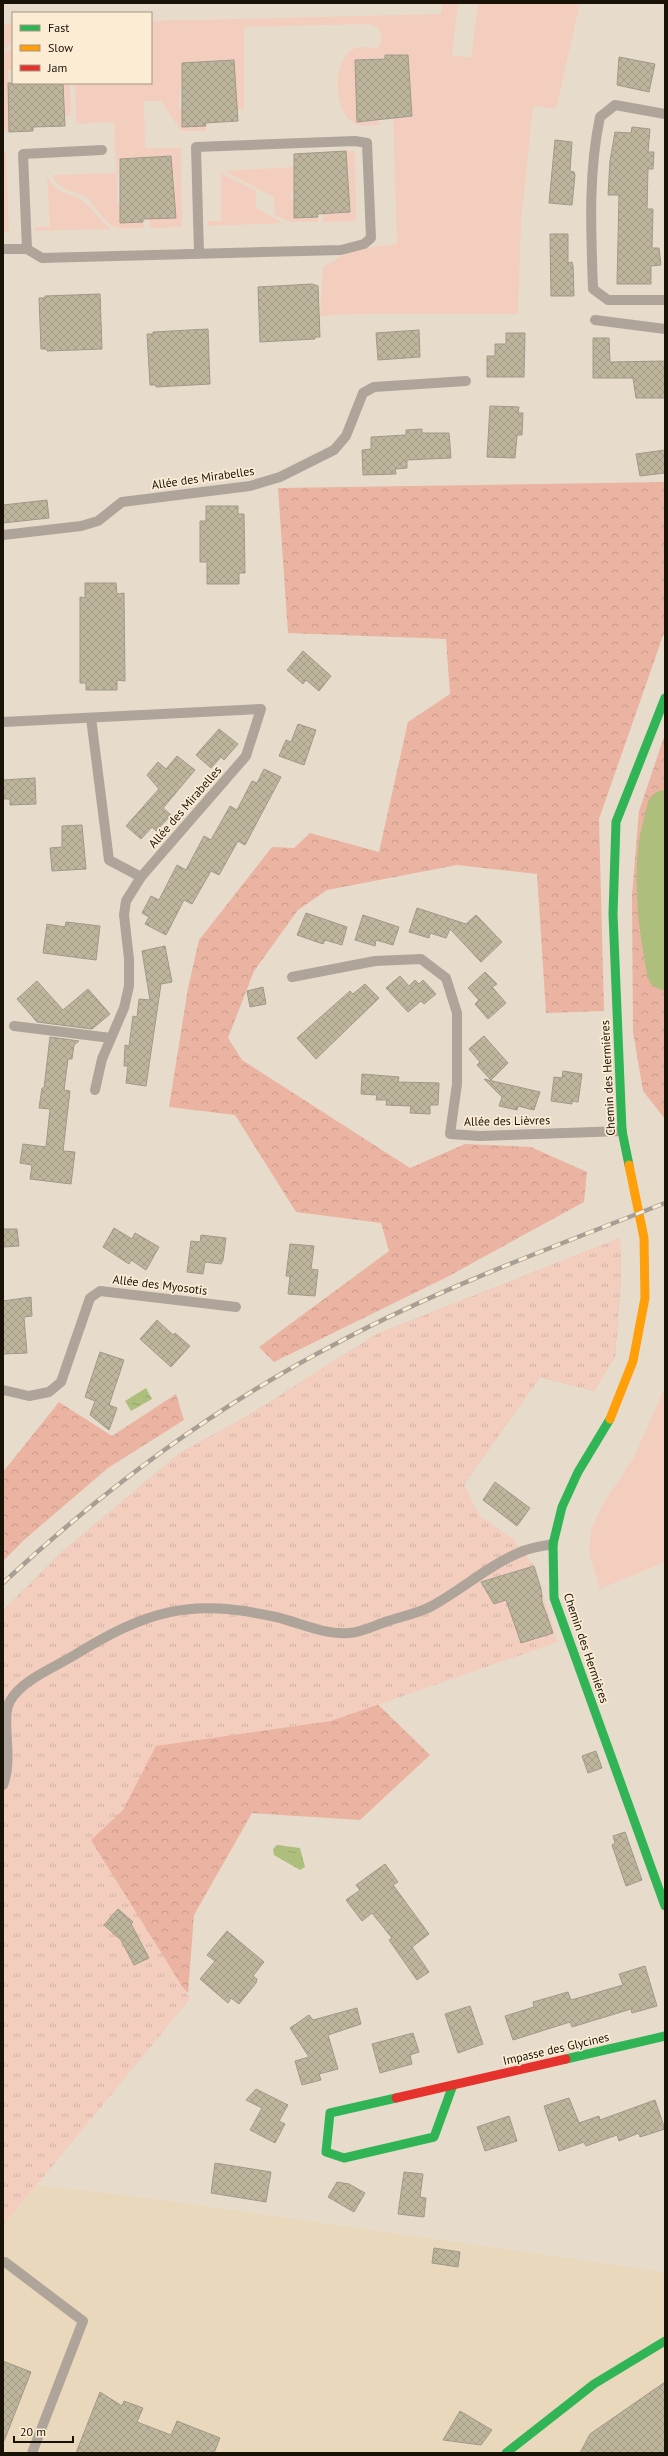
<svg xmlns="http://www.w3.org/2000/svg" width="668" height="2456" font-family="'PT Sans',sans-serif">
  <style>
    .built { fill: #ead8bc }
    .grass { fill: #f3cebf }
    .forest { fill: url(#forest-crowns) }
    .park { fill: url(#park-tufts) }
    .water { fill: url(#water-ripples) }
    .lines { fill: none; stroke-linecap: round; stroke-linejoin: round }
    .river { stroke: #aebf7d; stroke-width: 36 }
    .building { fill: url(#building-cross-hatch); stroke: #9f998b }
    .lane { stroke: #afa499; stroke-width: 10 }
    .fast { stroke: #30b455; stroke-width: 9 }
    .slow { stroke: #ff9f0a; stroke-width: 9 }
    .jam { stroke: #e5322d; stroke-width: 9 }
    .rail-casing { stroke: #a79e94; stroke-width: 4.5 }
    .rail { stroke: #fcecd4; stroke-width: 3; stroke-dasharray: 9; stroke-linecap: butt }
    .labels { text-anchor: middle; stroke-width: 3.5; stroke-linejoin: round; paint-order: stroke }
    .street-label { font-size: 12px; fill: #181207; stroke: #fcecd4 }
  </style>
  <defs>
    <pattern id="forest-crowns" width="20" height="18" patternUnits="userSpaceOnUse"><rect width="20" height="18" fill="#ebb3a1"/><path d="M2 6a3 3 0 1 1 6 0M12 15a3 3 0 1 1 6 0" fill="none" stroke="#c99989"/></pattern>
    <pattern id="park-tufts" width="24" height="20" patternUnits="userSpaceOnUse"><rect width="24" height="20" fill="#f3cebf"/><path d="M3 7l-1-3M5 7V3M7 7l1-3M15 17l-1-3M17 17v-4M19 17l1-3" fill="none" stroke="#d0b0a3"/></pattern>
    <pattern id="water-ripples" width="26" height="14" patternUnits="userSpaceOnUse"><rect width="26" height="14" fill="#aebf7d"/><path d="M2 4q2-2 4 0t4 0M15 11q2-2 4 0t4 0" fill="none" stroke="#95a36b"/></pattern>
    <pattern id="building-cross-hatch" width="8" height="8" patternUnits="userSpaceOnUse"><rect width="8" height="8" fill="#beb69c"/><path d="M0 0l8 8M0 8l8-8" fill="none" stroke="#a39b85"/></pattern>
  </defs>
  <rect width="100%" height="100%" fill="#e7dccb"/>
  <!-- built -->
  <polygon class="built" points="38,2185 162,2200 665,2272 665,2453 3,2453 3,2226"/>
  <!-- grass -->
  <g class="grass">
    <path d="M 443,3 L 458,3 L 452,55 L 471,58 L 478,3 L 580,3 L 556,109 L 533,106 L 521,222 L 518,314 L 355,314 L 320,316 L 323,267 L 352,250 L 397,244 L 393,117 L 412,116 L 412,108 L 409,107 L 408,55 L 355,60 L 357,121 L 380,121 L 380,125 C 373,125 362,127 356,124 C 333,115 330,57 356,48 C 363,46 371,48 377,48 L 382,42 L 379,28 L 368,24 L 244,27 L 244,109 L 235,110 L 234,88 L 237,87 L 233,60 L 211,61 L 211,64 L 182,63 L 179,108 L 182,109 L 182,127 L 206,126 L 206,131 L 181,131 L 161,101 L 144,101 L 145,148 L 181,148 L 182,227 L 149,228 L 149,219 L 176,217 L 175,209 L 173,209 L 172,184 L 175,183 L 174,175 L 172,175 L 171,156 L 120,159 L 118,162 L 117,204 L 120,205 L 120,223 L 143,222 L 144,228 C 135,228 124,230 115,227 C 103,222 98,208 89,200 C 75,187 62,196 52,175 L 116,173 L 114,122 L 76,124 L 75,83 L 151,83 L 151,21 L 441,14 Z"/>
    <polygon points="13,24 13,43 3,49 3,25"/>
    <polygon points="13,48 13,70 8,70 9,132 5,131 3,128 3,53"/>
    <polygon points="61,83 70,83 71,115 62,116 61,92 64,92 64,84"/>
    <polygon points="346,151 355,151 356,221 323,222 323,214 350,212 346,179 349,178 349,170 346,170"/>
    <polygon points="3,152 6,152 9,232 3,232"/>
    <polygon points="293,167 294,191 291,191 291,199 294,199 294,218 318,217 318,222 290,222 275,215 274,197 225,171"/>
    <polygon points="221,173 256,191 256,208 283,223 208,226 208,221 221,221"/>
    <path d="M 47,175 C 59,200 70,189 86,204 C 95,212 101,222 111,229 L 35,231 L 35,227 L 50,226 Z"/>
    <polygon points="665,1387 665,1562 600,1589 589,1553 591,1530 602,1505 633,1459"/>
  </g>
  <!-- forest -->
  <g class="forest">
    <polygon points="665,482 665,630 599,819 604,1011 546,1013 537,874 457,865 327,890 298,910 254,971 228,1038 242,1060 410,1168 465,1144 531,1147 587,1172 584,1202 447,1277 274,1362 259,1347 389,1251 381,1223 296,1212 235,1115 169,1107 188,988 199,940 272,847 294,848 310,833 379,852 408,722 450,694 446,639 288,633 278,488"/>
    <polygon points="665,734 665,1119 643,1091 633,1032 632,895 639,811"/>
    <polygon points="620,1238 621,1279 615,1356 594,1391 540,1377 464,1484 481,1547 362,1689 430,1755 360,1820 252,1813 194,1915 188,1993 110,1911 3,1611 62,1552 180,1453 246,1417 377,1334"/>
    <polygon points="176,1394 184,1420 108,1468 24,1540 3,1561 3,1472 59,1402 112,1436"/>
  </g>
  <!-- park -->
  <polygon class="park" points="620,1238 621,1279 615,1356 594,1391 540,1377 464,1484 479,1515 513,1539 533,1564 558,1642 331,1721 156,1746 123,1810 91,1840 190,1999 3,2226 3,1611 62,1552 180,1453 246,1417 377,1334"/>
  <!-- water -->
  <g class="water">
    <polygon points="146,1388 152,1399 131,1411 125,1401"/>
    <polygon points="277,1845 300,1848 305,1867 300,1870 274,1855 273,1849"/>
  </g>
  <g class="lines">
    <!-- river -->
    <path class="river" d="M 665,808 C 662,822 657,836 656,850 C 652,892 657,931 665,972"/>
  </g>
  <!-- building -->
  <g class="building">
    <polygon points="385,55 408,55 412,116 357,122 355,60 385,59"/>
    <polygon points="619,57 655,64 649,92 617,85"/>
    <polygon points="234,60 238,121 205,123 206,126 182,127 182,63"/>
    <polygon points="8,83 63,83 65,126 33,127 33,131 9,132"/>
    <polygon points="632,127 650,129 648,152 654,152 653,169 648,169 647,209 653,209 652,248 659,248 661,265 651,266 651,284 617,284 619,195 608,195 610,161 615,132 631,133"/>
    <polygon points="555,140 572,142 570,171 574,172 575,175 572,205 549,203"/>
    <polygon points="346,151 350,212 317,214 318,217 294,218 294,154"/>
    <polygon points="171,156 176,218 143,219 143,222 120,223 120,159"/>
    <polygon points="550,234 568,234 568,263 572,262 573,266 574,296 551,296"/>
    <polygon points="312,284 318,286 320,337 315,337 315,339 260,342 258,287"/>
    <polygon points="100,294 102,349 47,351 47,349 41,349 39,298 45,298 45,296"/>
    <polygon points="208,329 210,384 156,387 156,385 150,385 147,334 153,334 153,332"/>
    <polygon points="419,330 420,357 378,360 376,333"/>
    <polygon points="506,333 525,333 524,377 487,377 487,356 495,356 495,344 506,344"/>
    <polygon points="593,338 609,338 610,362 665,361 665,398 636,398 633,378 593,378"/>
    <polygon points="490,406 519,407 518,413 523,413 522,435 517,435 515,458 487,457"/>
    <polygon points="422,429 422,433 449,433 451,458 407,460 407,468 395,469 396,474 363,475 362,450 371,449 371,437 406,435 406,430"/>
    <polygon points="665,450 665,473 640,476 636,454"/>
    <polygon points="47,500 49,518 3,523 3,505"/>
    <polygon points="206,506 238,506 238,514 244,514 245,573 239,573 239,584 207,584 207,562 200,562 200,521 206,521"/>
    <polygon points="85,583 116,583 117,594 124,593 125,681 117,680 117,690 86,690 86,683 80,683 80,597 85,598"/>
    <polygon points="303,651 331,676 319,691 306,680 303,684 287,670"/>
    <polygon points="298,724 316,730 304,765 279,756 286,740 291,742"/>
    <polygon points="219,729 238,744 224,760 221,757 211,768 196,755"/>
    <polygon points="177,756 195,770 163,808 171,815 156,831 152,827 141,839 126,826 159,789 147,775 158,762 166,769"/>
    <polygon points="264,769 281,777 245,845 238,841 219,875 211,871 192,904 184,900 166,935 145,924 149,917 142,913 151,896 159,900 177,865 186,870 204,836 211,840 230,806 237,810 252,781 257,783"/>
    <polygon points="35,778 36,804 10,805 10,799 3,799 3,780"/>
    <polygon points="82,825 86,869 52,871 50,848 62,847 62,826"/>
    <polygon points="417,908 466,924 476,915 502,942 481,962 450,929 446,938 430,933 429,938 409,932"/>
    <polygon points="306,913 347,927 342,945 325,940 323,944 297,935"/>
    <polygon points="363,915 399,927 393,945 376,940 375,946 355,940"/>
    <polygon points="66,922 100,926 96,960 43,953 47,924 65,927"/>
    <polygon points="165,946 172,982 161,984 146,1086 126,1083 128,1066 124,1066 125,1045 129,1046 133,1016 137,1017 139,999 150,1000 142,951"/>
    <polygon points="485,972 497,984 492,987 506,1003 488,1019 475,1004 479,1000 468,988"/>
    <polygon points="400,976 409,986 415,980 419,984 423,980 436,994 424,1004 421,1001 408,1012 386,988"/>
    <polygon points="37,981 63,1010 88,989 110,1014 92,1029 37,1022 17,999"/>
    <polygon points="365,984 379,998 316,1059 297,1038 350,991 353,994"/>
    <polygon points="263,987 266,1004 250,1007 247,991"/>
    <polygon points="484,1036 508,1063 491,1080 477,1065 480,1062 469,1049"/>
    <polygon points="50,1037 79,1041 74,1045 72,1059 68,1059 64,1090 70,1091 63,1151 75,1152 71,1184 30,1179 32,1165 20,1163 23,1144 46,1147 50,1109 39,1108 42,1088 44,1088"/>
    <polygon points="563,1071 582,1074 578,1102 572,1101 572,1104 551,1101 554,1077 562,1078"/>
    <polygon points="362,1074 399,1077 398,1082 439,1083 438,1105 430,1105 430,1114 410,1113 411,1106 386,1105 387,1100 376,1100 377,1095 361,1094"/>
    <polygon points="484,1079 540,1092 534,1110 518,1106 517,1110 499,1106 502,1097"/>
    <polygon points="114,1228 132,1239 135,1233 159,1247 146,1270 131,1260 129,1264 103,1247"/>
    <polygon points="3,1229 17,1229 19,1246 3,1247"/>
    <polygon points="201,1235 226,1238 223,1260 221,1264 205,1262 203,1274 187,1272 191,1241 200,1242"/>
    <polygon points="290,1244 314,1246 311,1269 318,1270 315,1296 288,1294 290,1276 286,1276"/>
    <polygon points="31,1297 32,1316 24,1317 27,1353 3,1354 3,1301"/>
    <polygon points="157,1320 173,1335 175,1333 190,1346 171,1367 140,1339"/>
    <polygon points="100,1352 124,1360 109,1405 117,1408 109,1430 90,1415 95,1401 85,1397"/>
    <polygon points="495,1482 530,1508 517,1526 483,1500"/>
    <polygon points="534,1566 541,1589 542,1602 553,1633 521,1643 506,1600 494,1604 481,1582"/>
    <polygon points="596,1751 602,1768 588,1773 582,1756"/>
    <polygon points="625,1832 642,1880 626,1886 612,1845 615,1843 613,1836"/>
    <polygon points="385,1864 398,1882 393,1885 429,1934 412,1947 429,1972 417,1980 389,1940 392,1938 372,1913 362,1921 346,1900 360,1890 356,1885"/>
    <polygon points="118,1909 133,1922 131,1924 149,1958 134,1965 121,1940 104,1925"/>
    <polygon points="227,1931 264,1962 253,1976 257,1979 256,1983 239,2004 231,1998 228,2003 200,1979 215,1961 207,1955"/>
    <polygon points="645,1966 657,2006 632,2013 631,2009 572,2027 570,2022 513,2040 505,2016 534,2007 533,2002 568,1992 571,2000 623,1985 619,1974"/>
    <polygon points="470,2006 483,2044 458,2053 445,2014"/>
    <polygon points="357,2008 361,2024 328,2035 338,2069 319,2074 321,2080 302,2085 295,2061 309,2057 290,2028 309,2015 313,2020"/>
    <polygon points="413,2033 419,2052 410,2055 412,2064 380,2073 372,2044"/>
    <polygon points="256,2089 288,2105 279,2121 285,2124 275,2143 250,2130 262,2108 246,2100"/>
    <polygon points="569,2098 579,2123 599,2116 600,2120 655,2100 665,2129 640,2137 639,2133 619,2141 617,2135 586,2146 584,2142 559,2151 544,2106"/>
    <polygon points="509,2116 517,2141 485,2151 477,2127"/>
    <polygon points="215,2163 271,2172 266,2202 211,2193"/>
    <polygon points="404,2172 423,2174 420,2197 426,2198 424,2217 398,2214"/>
    <polygon points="337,2182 349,2184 365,2193 354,2212 328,2197"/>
    <polygon points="434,2248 460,2252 458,2267 432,2263"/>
    <polygon points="3,2361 31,2372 4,2441 3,2441"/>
    <polygon points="665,2382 665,2453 580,2453 590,2434"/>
    <polygon points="100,2392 122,2406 124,2401 143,2408 137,2422 171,2435 177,2421 220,2438 214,2453 76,2453"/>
    <polygon points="460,2411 492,2430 481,2445 443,2440"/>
  </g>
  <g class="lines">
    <!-- lane -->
    <g class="lane">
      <path d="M 665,114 L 615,105 L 600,117 C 588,173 591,232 593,289 L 608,300 L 665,300"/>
      <polyline points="3,249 27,249 42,258 341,250 364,244 371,238 367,143 355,141 196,147 199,253"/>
      <polyline points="27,249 23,154 102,150"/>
      <polyline points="595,320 665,329"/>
      <polyline points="3,535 81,526 98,521 122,502 250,486 280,477 334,450 346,436 363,393 374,387 466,381"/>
      <polyline points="91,718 109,860 141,877"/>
      <polyline points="3,722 261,709 246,756 141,877 126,901 124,915 129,959 129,986 124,1008 102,1059 95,1090"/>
      <polyline points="292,977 375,961 421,959 446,978 457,1013 457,1084 450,1134 479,1136 622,1131"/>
      <polyline points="14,1026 111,1038"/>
      <polyline points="3,1390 29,1396 49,1392 61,1382 90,1298 100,1291 236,1307"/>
      <path d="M 3,1785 C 14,1758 0,1719 10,1701 C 22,1680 53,1668 73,1656 C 148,1610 189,1598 276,1617 C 301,1623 323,1635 349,1633 C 360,1633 374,1626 385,1622 C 399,1617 416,1614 430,1607 C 462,1590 490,1564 523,1551 C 533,1547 544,1546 553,1544"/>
      <polyline points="5,2262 83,2321 32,2453"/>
    </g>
    <!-- fast -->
    <g class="fast">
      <polyline points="629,1165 622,1131 613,914 616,822 665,698"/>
      <polyline points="610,1419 578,1472 562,1507 553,1544 554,1598 665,1906"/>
      <polyline points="566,2059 665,2036"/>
      <polyline points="396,2098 330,2113 326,2152 344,2158 434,2137 453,2085"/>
      <polyline points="506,2453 594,2384 665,2341"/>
    </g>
    <!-- slow -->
    <polyline class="slow" points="610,1419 633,1361 645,1298 644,1238 629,1165"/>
    <!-- jam -->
    <polyline class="jam" points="396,2098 566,2059"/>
    <!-- rail casing -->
    <g class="rail-casing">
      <path id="rail" d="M 3,1583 C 105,1488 217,1405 341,1341 C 445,1286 556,1246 665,1203"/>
    </g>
    <!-- rail -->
    <use href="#rail" class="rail"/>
  </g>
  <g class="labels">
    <!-- street labels -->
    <g class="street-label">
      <text transform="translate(203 478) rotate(-8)" y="4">Allée des Mirabelles</text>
      <text transform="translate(185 807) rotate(-49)" y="4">Allée des Mirabelles</text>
      <text transform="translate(608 1078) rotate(-93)" y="4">Chemin des Hermières</text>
      <text transform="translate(507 1121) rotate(-1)" y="4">Allée des Lièvres</text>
      <text transform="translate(160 1285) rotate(7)" y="4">Allée des Myosotis</text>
      <text transform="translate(586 1648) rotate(71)" y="4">Chemin des Hermières</text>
      <text transform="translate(556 2049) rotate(-13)" y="4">Impasse des Glycines</text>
    </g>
  </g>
  <!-- border -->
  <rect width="668" height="2456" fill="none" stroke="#181207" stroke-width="8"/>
  <!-- legend -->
  <rect x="12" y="12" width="140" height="72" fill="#fcecd4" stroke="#a19582"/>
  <rect x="20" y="25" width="20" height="6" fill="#30b455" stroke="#a19582"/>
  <text x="48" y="32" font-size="12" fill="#181207">Fast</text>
  <rect x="20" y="45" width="20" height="6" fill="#ff9f0a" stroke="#a19582"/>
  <text x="48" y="52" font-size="12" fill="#181207">Slow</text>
  <rect x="20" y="65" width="20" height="6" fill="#e5322d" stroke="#a19582"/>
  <text x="48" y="72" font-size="12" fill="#181207">Jam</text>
  <!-- scale -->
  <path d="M14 2436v6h59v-6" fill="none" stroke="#181207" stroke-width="2"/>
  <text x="20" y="2436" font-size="12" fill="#181207" stroke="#fcecd4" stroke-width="3" paint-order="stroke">20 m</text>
</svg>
